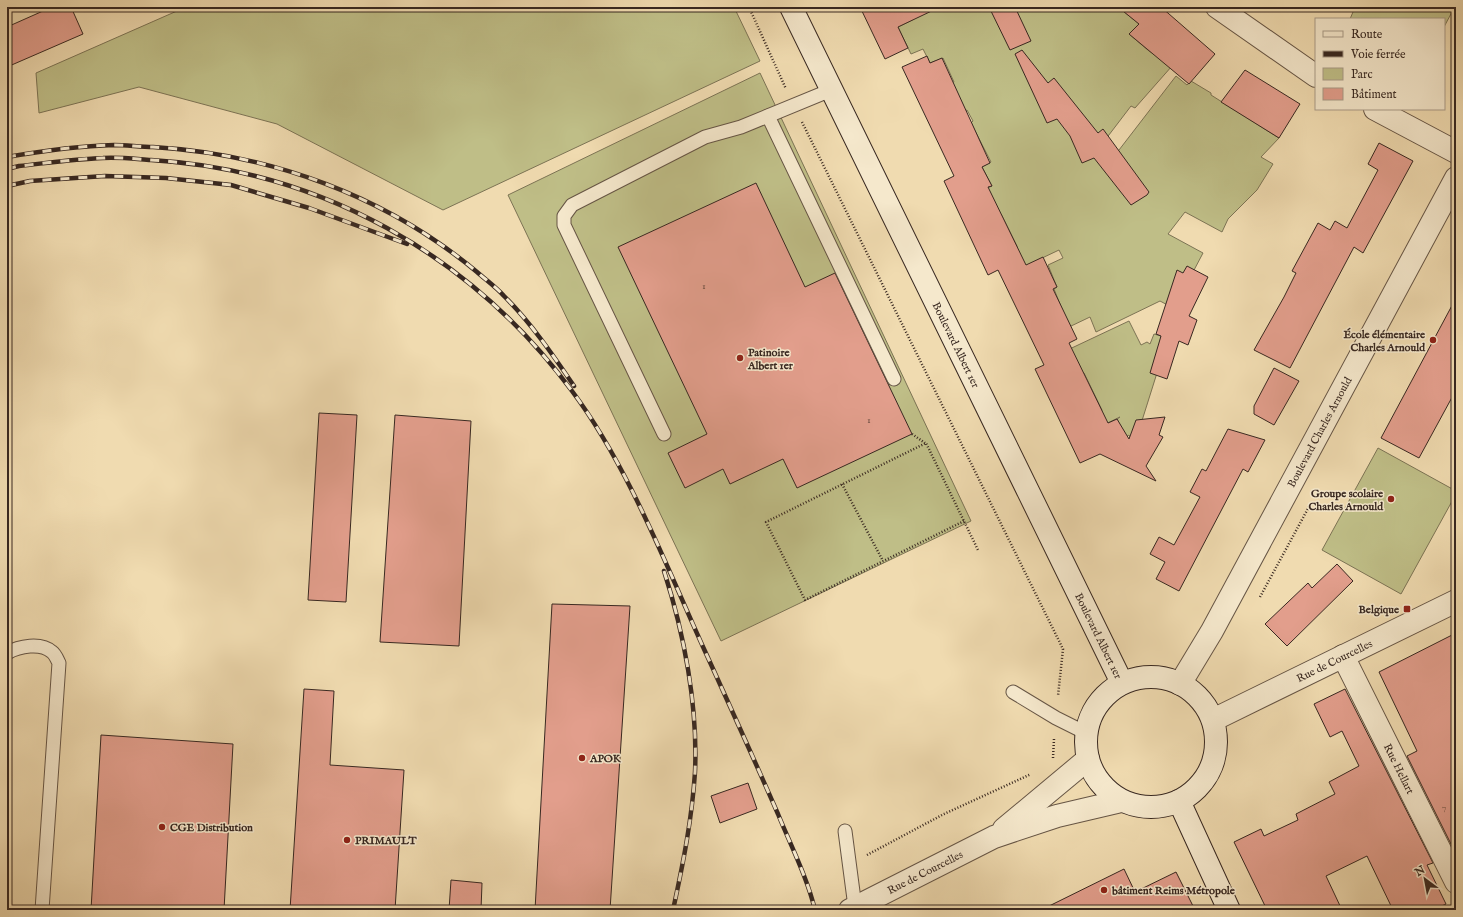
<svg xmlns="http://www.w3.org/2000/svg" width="1463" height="917" font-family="'IM FELL English',serif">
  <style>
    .green { fill: #bfbe87; stroke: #7c7354 }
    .building { fill: #e29e8c; stroke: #382821 }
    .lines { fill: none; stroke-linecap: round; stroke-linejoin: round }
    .service-casing { stroke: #665545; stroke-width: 15 }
    .minor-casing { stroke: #665545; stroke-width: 24 }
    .secondary-casing { stroke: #382821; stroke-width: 24 }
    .path { stroke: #382821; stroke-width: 2.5; stroke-dasharray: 1 2; stroke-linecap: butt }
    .service { stroke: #f5e8cc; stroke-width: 13 }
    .minor { stroke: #f5e8cc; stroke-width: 22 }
    .secondary { stroke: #f5e8cc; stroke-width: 22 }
    .rail-casing { stroke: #382821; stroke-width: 4.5 }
    .rail { stroke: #f5e8cc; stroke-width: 3; stroke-dasharray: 9; stroke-linecap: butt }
    .poi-dot { fill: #8f2418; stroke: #f5e8cc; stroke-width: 1.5 }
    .labels { text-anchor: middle; stroke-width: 3; stroke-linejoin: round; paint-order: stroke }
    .number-label { font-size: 9px; fill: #62463c }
    .poi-label { font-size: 11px; font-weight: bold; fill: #382821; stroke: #f5e8cc; text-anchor: start }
    .street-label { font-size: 11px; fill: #382821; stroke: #f5e8cc }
  </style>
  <rect width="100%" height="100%" fill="#f0dbb0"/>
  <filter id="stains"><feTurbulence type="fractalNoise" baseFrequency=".005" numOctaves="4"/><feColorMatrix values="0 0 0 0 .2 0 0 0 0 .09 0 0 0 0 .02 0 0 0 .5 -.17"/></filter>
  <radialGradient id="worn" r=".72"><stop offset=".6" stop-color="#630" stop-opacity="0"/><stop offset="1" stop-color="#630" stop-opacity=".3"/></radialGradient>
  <!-- green -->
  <g class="green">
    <polygon points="186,7 734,7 760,61 443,210 277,124 139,87 39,113 36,73"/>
    <polygon points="909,7 1118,7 1139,24 1129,34 1149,51 1172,66 1135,108 1131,106 1099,148 1108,158 1119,150 1176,76 1187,85 1191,81 1211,93 1211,95 1279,138 1261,157 1273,164 1257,190 1228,219 1222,232 1185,212 1168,234 1203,253 1183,291 1177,310 1160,301 1096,332 1090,317 1069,327 1054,289 1057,287 1048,265 1063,258 1059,250 1021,268 1017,246 1001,214 978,192 992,186 982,167 991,162 971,123 973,121 967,110 955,115 943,88 954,82 943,58 930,63 923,49 911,54 898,27 914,19"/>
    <polygon points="1348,7 1456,7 1456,12 1453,10 1444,27 1444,19 1350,19 1353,12"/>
    <polygon points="760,73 971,521 721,641 508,195"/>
    <polygon points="1129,321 1141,345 1147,342 1150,344 1154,334 1168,338 1134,446 1129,435 1126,437 1117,419 1120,417 1095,429 1102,410 1084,373 1059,354"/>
    <polygon points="1378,448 1456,491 1456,494 1401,594 1322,550"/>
  </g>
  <!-- building -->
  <g class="building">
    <polygon points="52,7 71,7 83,34 7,67 7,27"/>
    <polygon points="860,7 940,7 898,27 908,48 885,59"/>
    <polygon points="989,7 1015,7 1031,41 1010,50"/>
    <polygon points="1118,7 1161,7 1215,54 1189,84 1129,34 1139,24"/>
    <polygon points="1022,50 1048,83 1054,78 1098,133 1103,129 1149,192 1147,195 1131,205 1094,158 1082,163 1070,136 1057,119 1047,123 1015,54"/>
    <polygon points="927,56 930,63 942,58 990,163 982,167 992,186 988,187 1026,265 1043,257 1057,287 1053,289 1077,339 1069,343 1108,423 1117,419 1129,439 1136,420 1165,417 1159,435 1163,437 1146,466 1156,481 1100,454 1080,463 1035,369 1044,365 998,270 988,275 944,181 954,176 902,67"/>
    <polygon points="1245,70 1300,104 1279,138 1221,102"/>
    <polygon points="1379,143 1413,161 1363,253 1354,247 1290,368 1254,350 1284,297 1296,273 1292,271 1318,223 1330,230 1335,221 1347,228 1378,170 1368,164"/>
    <polygon points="756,183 805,287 835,273 912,434 797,488 783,459 730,484 723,469 685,488 668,453 707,434 618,247"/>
    <polygon points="1187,266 1208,277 1189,316 1197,320 1188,345 1179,341 1167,379 1150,373 1161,336 1156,334 1177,270 1183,273"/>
    <polygon points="1456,298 1456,390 1419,458 1381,438"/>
    <polygon points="1274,368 1299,381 1274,425 1254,414 1254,406"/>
    <polygon points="319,413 357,415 346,602 308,600"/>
    <polygon points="395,415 471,421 459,646 380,642"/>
    <polygon points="1228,429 1265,440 1248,472 1243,469 1179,591 1156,579 1165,562 1150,554 1159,537 1174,545 1200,497 1190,492 1202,469 1206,471"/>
    <polygon points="1337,564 1353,581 1287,646 1265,624 1308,583 1312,588"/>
    <polygon points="552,604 630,606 610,910 535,910"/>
    <polygon points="1456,633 1456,852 1455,852 1407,756 1417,751 1379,672"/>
    <polygon points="304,689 334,691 330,765 404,770 395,910 290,910"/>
    <polygon points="1345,689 1433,863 1427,865 1446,904 1433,910 1393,910 1367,856 1326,876 1342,910 1267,910 1234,842 1261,829 1264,836 1298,820 1296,814 1335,794 1329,782 1359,766 1342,731 1330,737 1314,704"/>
    <polygon points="101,735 233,744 224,910 91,910"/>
    <polygon points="748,783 757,809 720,823 711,796"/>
    <polygon points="1124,869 1135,892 1176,872 1195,910 1041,910"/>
    <polygon points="451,880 482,883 481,910 449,910"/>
  </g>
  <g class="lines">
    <!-- service casing -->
    <g class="service-casing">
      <g id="service">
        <polyline points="768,116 894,379"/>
        <polyline points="664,434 564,225 564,216 572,205 705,137 741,127 831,90"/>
        <path d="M 7,653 C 19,646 41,642 52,652 C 55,654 57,659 59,663 L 42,910"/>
        <polyline points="1013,692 1056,718 1086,733"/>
        <polyline points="845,831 855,907"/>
      </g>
    </g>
    <!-- minor casing -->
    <g class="minor-casing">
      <g id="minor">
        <polyline points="1217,7 1316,76"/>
        <polyline points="1375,109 1456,152"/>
        <path id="s1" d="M 1343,656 L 1456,882"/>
        <path id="s2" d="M 1180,684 L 1212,631 L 1456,178"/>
        <path id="s3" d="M 1213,720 L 1456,601"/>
        <polyline points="1004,829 1088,759"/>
        <path id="s4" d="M 850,910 L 994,837 L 1057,816 L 1121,801"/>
      </g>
    </g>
    <!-- secondary casing -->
    <g class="secondary-casing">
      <g id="secondary">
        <path id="s5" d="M 791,7 L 1122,683"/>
        <circle cx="1151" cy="742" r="65"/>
        <polyline points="1179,801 1229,910"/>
      </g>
    </g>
    <!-- path -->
    <g class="path">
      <polyline points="749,7 786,89"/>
      <polyline points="802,122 1063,649 1058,696"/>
      <polyline points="912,434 925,443"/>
      <polyline points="842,484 883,561"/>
      <polyline points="964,521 805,600 766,522 926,443 978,550"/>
      <polyline points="1260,597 1311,503"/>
      <polyline points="1053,758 1054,739"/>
      <polyline points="867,855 942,815 1031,774"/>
    </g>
    <!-- service -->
    <use href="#service" class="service"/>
    <!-- minor -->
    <use href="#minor" class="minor"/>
    <!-- secondary -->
    <use href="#secondary" class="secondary"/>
    <!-- rail casing -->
    <g class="rail-casing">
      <g id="rail">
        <path d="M 7,157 C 42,151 78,146 114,145 C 127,145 140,147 153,147 C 271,154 386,196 477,272 C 486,280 496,287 504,296 C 531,323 553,355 574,386"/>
        <path d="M 7,169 L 19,166 C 47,163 75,159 103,158 C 119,157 136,159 151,160 C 321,170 471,255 572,391 C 628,466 665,563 704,649 C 729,704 754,759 778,814 C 791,846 807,877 815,910"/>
        <polyline points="7,186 30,181 105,176 166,178 231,185 309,208 407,244"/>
        <path d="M 664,571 C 684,633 698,706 695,772 C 692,819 683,864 673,910"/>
      </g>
    </g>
    <!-- rail -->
    <use href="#rail" class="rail"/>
  </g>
  <!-- markers -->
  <g class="poi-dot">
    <circle cx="1433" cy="340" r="4"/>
    <circle cx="740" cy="358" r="4"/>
    <circle cx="1391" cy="499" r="4"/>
    <rect x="1403" y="605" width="8" height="8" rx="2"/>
    <circle cx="582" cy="758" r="4"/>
    <circle cx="162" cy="827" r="4"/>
    <circle cx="347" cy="840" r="4"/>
    <circle cx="1104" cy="890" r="4"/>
  </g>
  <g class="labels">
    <!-- number labels -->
    <g class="number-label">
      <text x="704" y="289">1</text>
      <text x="869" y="423">1</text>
      <text x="1444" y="810">7</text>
    </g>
    <!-- poi labels -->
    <g class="poi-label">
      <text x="1425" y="338" text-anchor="end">École élémentaire<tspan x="1425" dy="13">Charles Arnould</tspan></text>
      <text x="748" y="356">Patinoire<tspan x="748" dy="13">Albert 1er</tspan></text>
      <text x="1383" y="497" text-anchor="end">Groupe scolaire<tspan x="1383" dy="13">Charles Arnould</tspan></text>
      <text x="1399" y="613" text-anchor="end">Belgique</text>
      <text x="590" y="762">APOK</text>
      <text x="170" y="831">CGE Distribution</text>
      <text x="355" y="844">PRIMAULT</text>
      <text x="1112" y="894">bâtiment Reims Métropole</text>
    </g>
    <!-- street labels -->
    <g class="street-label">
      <text dy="4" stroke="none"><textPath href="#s5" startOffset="376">Boulevard Albert 1er</textPath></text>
      <text dy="4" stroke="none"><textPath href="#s2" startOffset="288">Boulevard Charles Arnould</textPath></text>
      <text dy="4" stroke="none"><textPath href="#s5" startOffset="700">Boulevard Albert 1er</textPath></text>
      <text dy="4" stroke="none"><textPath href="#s3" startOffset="135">Rue de Courcelles</textPath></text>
      <text dy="4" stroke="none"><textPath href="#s1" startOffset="126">Rue Hellart</textPath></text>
      <text dy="4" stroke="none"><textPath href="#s4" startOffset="84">Rue de Courcelles</textPath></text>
    </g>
  </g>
  <!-- margin -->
  <rect width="1463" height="917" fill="none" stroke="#f0dbb0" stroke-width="24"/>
  <rect x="8" y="8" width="1447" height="901" fill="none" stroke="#382821" stroke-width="2"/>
  <rect x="12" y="12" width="1439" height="893" fill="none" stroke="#382821"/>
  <!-- legend -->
  <rect x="1315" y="18" width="130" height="92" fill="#f5e8cc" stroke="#a99b88"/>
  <rect x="1323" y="31" width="20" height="6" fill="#f5e8cc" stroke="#a99b88"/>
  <text x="1351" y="38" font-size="12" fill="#382821">Route</text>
  <rect x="1323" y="51" width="20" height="6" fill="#382821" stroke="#a99b88"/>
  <text x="1351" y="58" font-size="12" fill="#382821">Voie ferrée</text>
  <rect x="1323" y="68" width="20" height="12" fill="#bfbe87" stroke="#a99b88"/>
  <text x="1351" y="78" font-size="12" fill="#382821">Parc</text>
  <rect x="1323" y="88" width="20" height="12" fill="#e29e8c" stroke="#a99b88"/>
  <text x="1351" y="98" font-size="12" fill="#382821">Bâtiment</text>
  <!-- north arrow -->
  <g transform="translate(1425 879) rotate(328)" stroke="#f5e8cc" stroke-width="3" paint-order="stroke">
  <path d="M0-3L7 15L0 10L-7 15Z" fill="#382821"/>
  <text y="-6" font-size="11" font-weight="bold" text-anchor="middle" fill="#382821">N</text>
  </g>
  <rect width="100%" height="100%" filter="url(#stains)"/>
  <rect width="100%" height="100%" fill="url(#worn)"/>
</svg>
